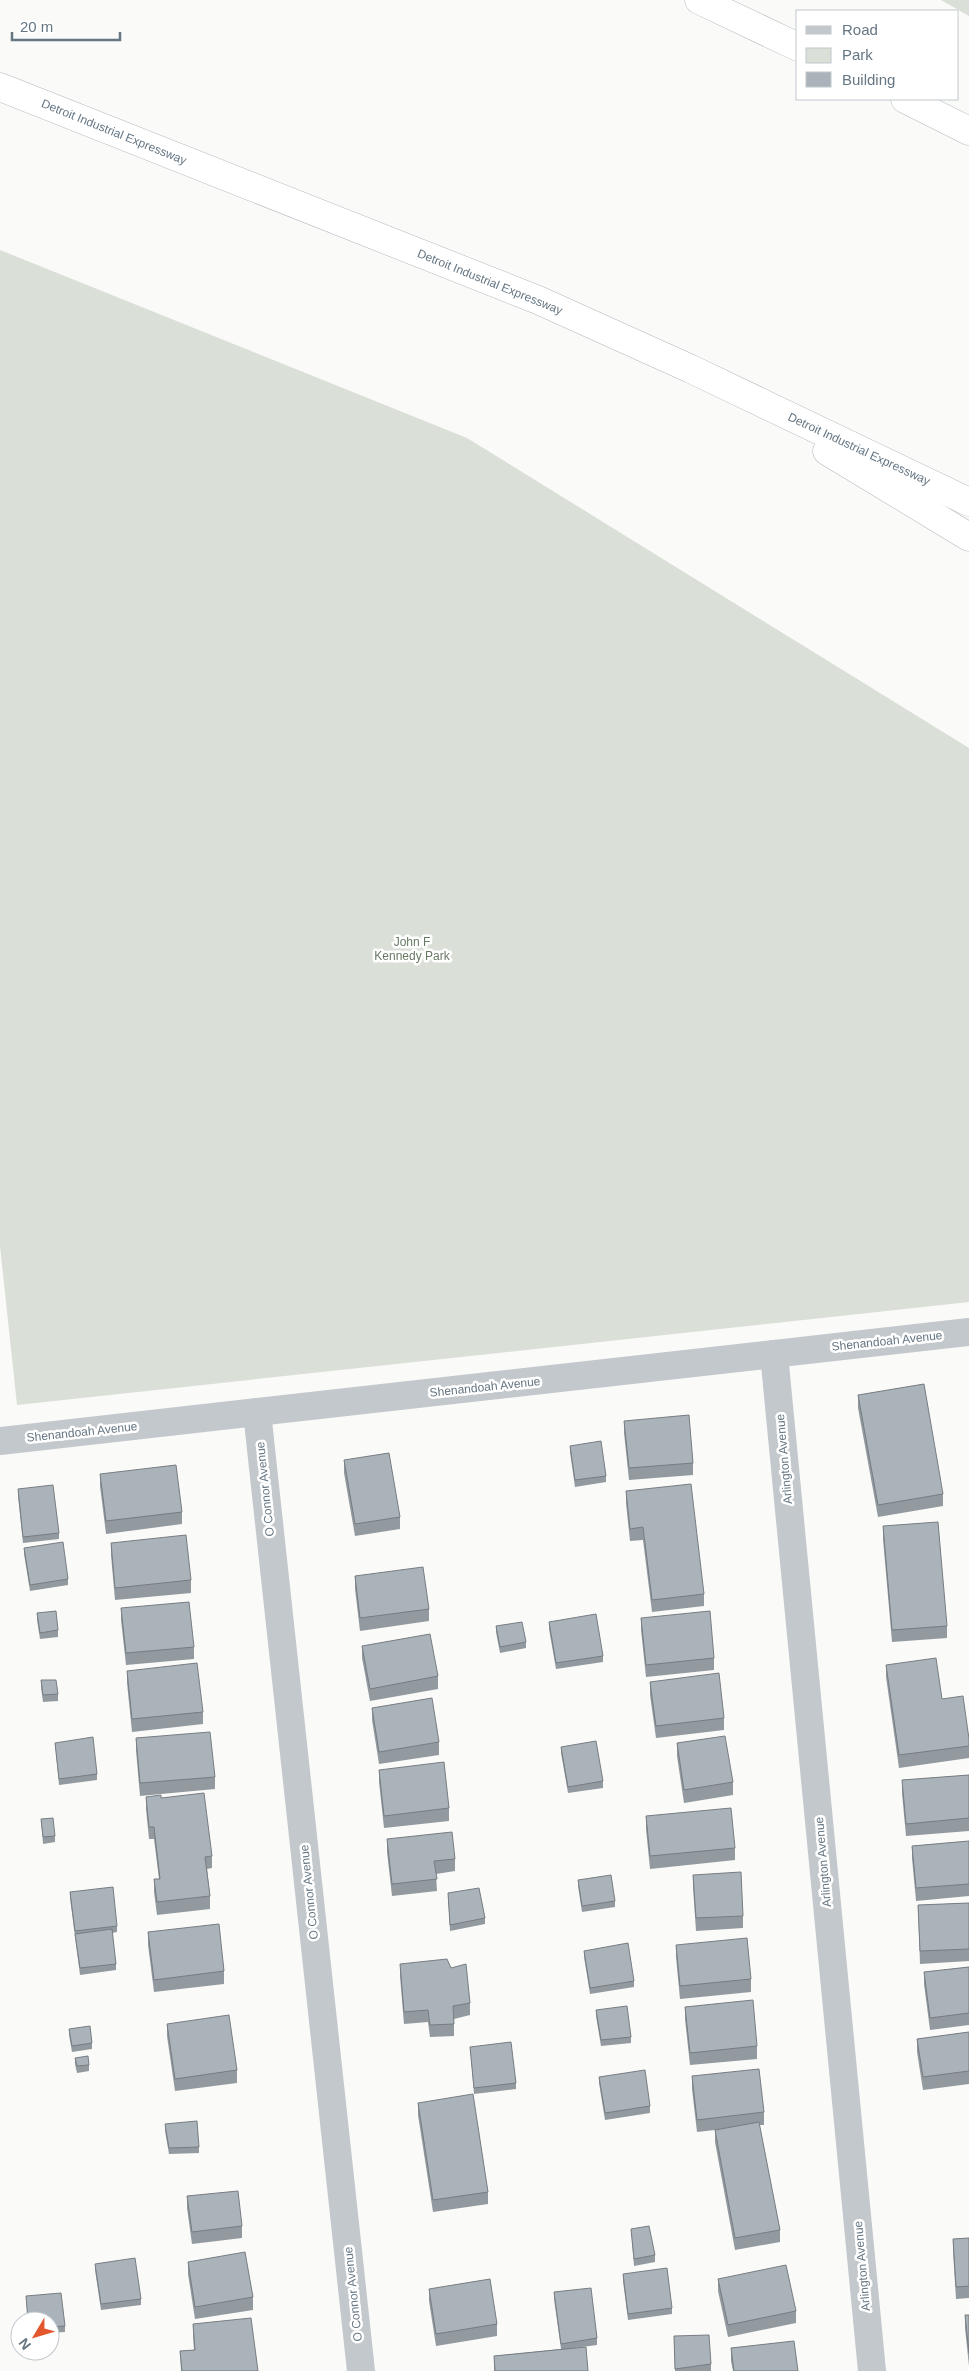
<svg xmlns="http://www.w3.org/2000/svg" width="969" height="2371" font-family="Arial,sans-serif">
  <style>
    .green { fill: #dadfd7 }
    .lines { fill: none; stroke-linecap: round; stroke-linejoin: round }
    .highway-casing { stroke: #b4b9bd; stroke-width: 29 }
    .street { stroke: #c3c8cc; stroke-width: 28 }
    .highway { stroke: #fff; stroke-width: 28 }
    .wall { fill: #929a9f }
    .building { fill: #aab3b9; stroke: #777d82 }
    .labels { text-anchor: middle; stroke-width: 5; stroke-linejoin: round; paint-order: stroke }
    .street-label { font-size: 12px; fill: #657683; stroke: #fff }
    .park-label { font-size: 12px; fill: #687a64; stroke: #fff }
  </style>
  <rect width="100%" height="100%" fill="#fafaf8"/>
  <!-- green -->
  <g class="green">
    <polygon points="941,0 969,0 969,16"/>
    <polygon points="0,250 467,438 969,748 969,1302 17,1405 0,1246"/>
  </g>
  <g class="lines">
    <!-- highway casing -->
    <g class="highway-casing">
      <g id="highway">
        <polyline points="699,0 798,47"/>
        <polyline points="0,87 538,300 691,369 969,502"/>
        <polyline points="905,99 969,131"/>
        <polyline points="827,451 969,537"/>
      </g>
    </g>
    <!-- street -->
    <g class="street">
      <polyline points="774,1354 872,2371"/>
      <polyline points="257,1412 361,2371"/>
      <polyline points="0,1441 969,1332"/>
    </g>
    <!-- highway -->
    <use href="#highway" class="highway"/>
  </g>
  <!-- wall -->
  <g class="wall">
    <polygon points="858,1395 943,1494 943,1506 878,1517 858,1408"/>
    <polygon points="624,1421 693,1463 693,1475 629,1480 624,1433"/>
    <polygon points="570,1446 606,1476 606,1482 575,1487 570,1452"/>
    <polygon points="344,1460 400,1517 400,1529 355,1536 344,1473"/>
    <polygon points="100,1474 182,1512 182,1524 106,1534 100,1486"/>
    <polygon points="18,1489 59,1533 59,1539 23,1543 18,1496"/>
    <polygon points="626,1491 704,1594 704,1606 652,1612 643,1540 630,1541 626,1503"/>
    <polygon points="883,1526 947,1626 947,1638 892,1642 883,1539"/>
    <polygon points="111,1543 191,1580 191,1593 115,1600 111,1555"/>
    <polygon points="24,1548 68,1579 68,1585 30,1591 24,1554"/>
    <polygon points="355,1576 429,1609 429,1621 360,1631 355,1589"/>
    <polygon points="121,1608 194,1647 194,1659 126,1665 121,1620"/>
    <polygon points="37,1613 58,1630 58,1637 40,1639 37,1620"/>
    <polygon points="641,1618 714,1658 714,1670 646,1677 641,1630"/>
    <polygon points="549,1622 603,1656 603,1662 556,1669 549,1629"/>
    <polygon points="496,1626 526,1642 526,1648 500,1653 496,1632"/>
    <polygon points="362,1646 438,1676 438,1689 370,1701 362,1658"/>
    <polygon points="886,1665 969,1739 969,1758 899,1768 886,1677"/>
    <polygon points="127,1671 203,1712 203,1724 132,1732 127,1683"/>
    <polygon points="41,1680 58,1694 58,1701 43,1702 41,1687"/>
    <polygon points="650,1682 724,1718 724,1730 656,1738 650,1695"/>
    <polygon points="372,1708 439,1742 439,1755 379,1764 372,1720"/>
    <polygon points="136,1738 215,1777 215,1789 140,1796 136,1750"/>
    <polygon points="55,1743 97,1774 97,1780 59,1785"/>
    <polygon points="677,1743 733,1782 733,1795 684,1803 677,1756"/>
    <polygon points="561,1747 603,1781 603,1788 568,1793 561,1753"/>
    <polygon points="379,1770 449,1808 449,1821 384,1828 379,1782"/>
    <polygon points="969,1775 969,1831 906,1836 902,1793 902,1780"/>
    <polygon points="146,1797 161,1798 212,1856 212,1868 207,1869 210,1896 210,1909 157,1915 154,1892 154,1879 159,1879 154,1839 149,1839 146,1809"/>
    <polygon points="646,1816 735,1848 735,1860 650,1869 646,1829"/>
    <polygon points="41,1819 55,1836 55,1842 43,1844"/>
    <polygon points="387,1839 455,1859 455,1871 436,1874 437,1891 392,1896 387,1852"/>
    <polygon points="969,1841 969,1896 916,1901 912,1858 912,1846"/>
    <polygon points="693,1875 743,1916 743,1928 696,1931 693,1887"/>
    <polygon points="578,1880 615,1901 615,1907 582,1912 578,1886"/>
    <polygon points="70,1892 117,1926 117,1932 112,1933 116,1964 116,1970 80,1975 70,1898"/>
    <polygon points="448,1893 485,1918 485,1924 450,1931"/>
    <polygon points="969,1903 969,1961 920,1964 918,1905"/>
    <polygon points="148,1932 224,1971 224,1984 154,1992 148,1945"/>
    <polygon points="676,1945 751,1979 751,1992 680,1999 676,1957"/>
    <polygon points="584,1951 634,1981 634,1987 590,1994 584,1957"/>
    <polygon points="400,1964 451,1968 470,2003 470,2015 454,2019 454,2036 430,2037 428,2022 404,2024 400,1976"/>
    <polygon points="969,1967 969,2025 930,2030 924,1984 924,1972"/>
    <polygon points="685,2007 757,2046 757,2059 690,2065 685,2019"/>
    <polygon points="596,2010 631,2037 631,2043 601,2046 596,2016"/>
    <polygon points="167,2024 237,2070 237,2083 175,2091 167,2036"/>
    <polygon points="69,2029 92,2043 92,2049 72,2052 69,2035"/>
    <polygon points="969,2032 969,2084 923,2090 917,2052 917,2039"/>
    <polygon points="470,2047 516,2083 516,2089 474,2094"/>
    <polygon points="75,2058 89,2065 89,2071 77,2073 75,2064"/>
    <polygon points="692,2076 764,2112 764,2125 759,2125 780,2230 780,2242 735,2250 715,2142 715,2130 697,2132 692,2089"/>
    <polygon points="599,2077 650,2106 650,2113 605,2120 599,2083"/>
    <polygon points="418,2103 488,2192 488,2204 433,2212 418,2115"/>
    <polygon points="165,2124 199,2147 199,2153 169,2154 165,2131"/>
    <polygon points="187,2196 242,2226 242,2238 192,2244 187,2208"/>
    <polygon points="631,2229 655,2255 655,2262 634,2266"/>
    <polygon points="969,2238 969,2298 956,2299 953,2251 953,2239"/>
    <polygon points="188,2262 253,2297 253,2310 195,2319 188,2274"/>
    <polygon points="95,2264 141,2299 141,2305 101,2310 95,2270"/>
    <polygon points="623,2274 672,2308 672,2314 628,2320 623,2281"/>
    <polygon points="718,2279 796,2311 796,2323 728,2337 718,2291"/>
    <polygon points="429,2289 497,2324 497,2336 436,2346 429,2301"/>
    <polygon points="554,2292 597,2338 597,2345 575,2348 588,2371 494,2371 494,2356 561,2349 554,2299"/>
    <polygon points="26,2296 65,2326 65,2332 50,2333 50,2321 28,2321"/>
    <polygon points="965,2315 969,2315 969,2366 965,2328"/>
    <polygon points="193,2324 258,2371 181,2371 180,2351 194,2350 193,2336"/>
    <polygon points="674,2336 711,2364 711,2371 675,2371"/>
    <polygon points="731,2348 798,2371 733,2371 731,2361"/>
  </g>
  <!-- building -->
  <g class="building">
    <polygon points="924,1384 943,1494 878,1505 858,1395"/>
    <polygon points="689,1415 693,1463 629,1468 624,1421"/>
    <polygon points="601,1441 606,1476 575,1480 570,1446"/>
    <polygon points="389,1453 400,1517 355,1524 344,1460"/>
    <polygon points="176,1465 182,1512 106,1521 100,1474"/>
    <polygon points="691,1484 704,1594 652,1600 643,1527 630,1529 626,1491"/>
    <polygon points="53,1485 59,1533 23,1537 18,1489"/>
    <polygon points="938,1522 947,1626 892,1630 883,1526"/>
    <polygon points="186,1535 191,1580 115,1588 111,1543"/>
    <polygon points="63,1542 68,1579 30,1585 24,1548"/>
    <polygon points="423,1567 429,1609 360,1618 355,1576"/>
    <polygon points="189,1602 194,1647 126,1653 121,1608"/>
    <polygon points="56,1611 58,1630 40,1633 37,1613"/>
    <polygon points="710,1611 714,1658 646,1665 641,1618"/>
    <polygon points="596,1614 603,1656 556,1663 549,1622"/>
    <polygon points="522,1622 526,1642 500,1647 496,1626"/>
    <polygon points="430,1634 438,1676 370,1689 362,1646"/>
    <polygon points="936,1658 942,1699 963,1696 969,1739 969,1746 899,1755 886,1665"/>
    <polygon points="197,1663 203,1712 132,1719 127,1671"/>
    <polygon points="719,1673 724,1718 656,1726 650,1682"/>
    <polygon points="41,1680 56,1680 58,1694 43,1695"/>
    <polygon points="432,1698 439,1742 379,1752 372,1708"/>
    <polygon points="210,1732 215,1777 140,1783 136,1738"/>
    <polygon points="725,1736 733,1782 684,1790 677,1743"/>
    <polygon points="93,1737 97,1774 59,1779 55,1743"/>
    <polygon points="596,1741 603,1781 568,1787 561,1747"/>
    <polygon points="444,1762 449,1808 384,1816 379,1770"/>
    <polygon points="969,1775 969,1818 906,1824 902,1780"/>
    <polygon points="204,1793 212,1856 205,1857 210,1896 157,1902 154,1879 160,1879 154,1827 149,1827 146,1797 161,1795 161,1798"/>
    <polygon points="731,1808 735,1848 650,1856 646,1816"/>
    <polygon points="53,1818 55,1836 43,1837 41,1819"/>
    <polygon points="452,1832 455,1859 434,1861 437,1879 392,1884 387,1839"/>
    <polygon points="969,1841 969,1884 916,1888 912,1846"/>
    <polygon points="741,1872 743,1916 696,1918 693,1875"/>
    <polygon points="611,1875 615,1901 582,1906 578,1880"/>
    <polygon points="113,1887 117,1926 75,1931 70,1892"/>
    <polygon points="479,1888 485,1918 450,1925 448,1893"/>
    <polygon points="969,1903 969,1949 920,1951 918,1905"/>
    <polygon points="219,1924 224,1971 154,1980 148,1932"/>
    <polygon points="112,1929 116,1964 80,1968 75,1934"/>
    <polygon points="747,1938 751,1979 680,1986 676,1945"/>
    <polygon points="628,1943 634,1981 590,1988 584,1951"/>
    <polygon points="447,1959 451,1968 466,1964 470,2003 453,2006 454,2024 430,2025 428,2010 404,2012 400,1964"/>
    <polygon points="969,1967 969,2013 930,2018 924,1972"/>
    <polygon points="753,2000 757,2046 690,2053 685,2007"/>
    <polygon points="627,2006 631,2037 601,2040 596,2010"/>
    <polygon points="229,2015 237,2070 175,2079 167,2024"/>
    <polygon points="90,2026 92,2043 72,2046 69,2029"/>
    <polygon points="969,2032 969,2071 923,2077 917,2039"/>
    <polygon points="511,2042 516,2083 474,2088 470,2047"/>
    <polygon points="88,2056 89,2065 77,2066 75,2058"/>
    <polygon points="759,2069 764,2112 697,2120 692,2076"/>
    <polygon points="645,2070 650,2106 605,2113 599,2077"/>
    <polygon points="473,2094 488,2192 433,2200 418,2103"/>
    <polygon points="197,2121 199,2147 169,2148 165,2124"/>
    <polygon points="759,2122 780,2230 735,2238 715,2130"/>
    <polygon points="238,2191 242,2226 192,2232 187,2196"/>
    <polygon points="649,2226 655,2255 634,2259 631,2229"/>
    <polygon points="969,2238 969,2286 956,2287 953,2239"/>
    <polygon points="245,2252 253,2297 195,2307 188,2262"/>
    <polygon points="135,2258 141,2299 101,2304 95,2264"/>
    <polygon points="786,2265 796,2311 728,2325 718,2279"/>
    <polygon points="667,2268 672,2308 628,2314 623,2274"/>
    <polygon points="490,2279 497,2324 436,2334 429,2289"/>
    <polygon points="591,2288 597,2338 561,2344 554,2292"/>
    <polygon points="61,2293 65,2326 50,2327 50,2321 28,2321 26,2296"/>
    <polygon points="965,2315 969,2315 969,2353"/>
    <polygon points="251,2318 258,2371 182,2371 180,2351 195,2350 193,2324"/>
    <polygon points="709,2335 711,2364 675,2369 674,2336"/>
    <polygon points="794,2341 798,2371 734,2371 731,2348"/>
    <polygon points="586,2347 588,2371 495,2371 494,2356"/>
  </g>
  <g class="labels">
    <!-- street labels -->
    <g class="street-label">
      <text transform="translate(114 132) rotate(22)" y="4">Detroit Industrial Expressway</text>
      <text transform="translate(490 282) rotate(22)" y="4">Detroit Industrial Expressway</text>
      <text transform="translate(859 449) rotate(25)" y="4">Detroit Industrial Expressway</text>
      <text transform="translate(887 1341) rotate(-6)" y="4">Shenandoah Avenue</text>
      <text transform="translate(485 1387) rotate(-6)" y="4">Shenandoah Avenue</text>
      <text transform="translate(82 1432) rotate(-6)" y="4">Shenandoah Avenue</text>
      <text transform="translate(784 1459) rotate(-95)" y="4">Arlington Avenue</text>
      <text transform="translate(265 1489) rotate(-96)" y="4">O Connor Avenue</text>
      <text transform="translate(823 1862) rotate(-95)" y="4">Arlington Avenue</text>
      <text transform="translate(309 1892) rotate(-96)" y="4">O Connor Avenue</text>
      <text transform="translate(862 2266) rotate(-95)" y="4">Arlington Avenue</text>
      <text transform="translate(353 2294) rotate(-96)" y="4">O Connor Avenue</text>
    </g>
    <!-- park labels -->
    <g class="park-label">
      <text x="412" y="946">John F<tspan x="412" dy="14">Kennedy Park</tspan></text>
    </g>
  </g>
  <!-- legend -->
  <rect x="796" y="10" width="162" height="90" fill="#ffffff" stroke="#c1c8cd"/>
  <rect x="806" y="26" width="25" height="8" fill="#c3c8cc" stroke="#c1c8cd"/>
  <text x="842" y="35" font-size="15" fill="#657683">Road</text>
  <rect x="806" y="48" width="25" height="15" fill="#dadfd7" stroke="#c1c8cd"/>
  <text x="842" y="60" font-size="15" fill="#657683">Park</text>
  <rect x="806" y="72" width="25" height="15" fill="#aab3b9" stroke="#c1c8cd"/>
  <text x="842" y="85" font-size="15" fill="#657683">Building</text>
  <!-- north arrow -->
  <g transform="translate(35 2336) rotate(232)"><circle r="24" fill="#ffffff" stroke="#c1c8cd"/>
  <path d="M0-4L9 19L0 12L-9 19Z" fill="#e4572e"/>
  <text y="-8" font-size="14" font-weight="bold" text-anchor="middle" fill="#657683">N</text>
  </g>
  <!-- scale -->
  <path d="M12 32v8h108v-8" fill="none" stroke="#657683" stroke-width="2.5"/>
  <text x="20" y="32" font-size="15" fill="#657683" stroke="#ffffff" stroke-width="4" paint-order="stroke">20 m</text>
</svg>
